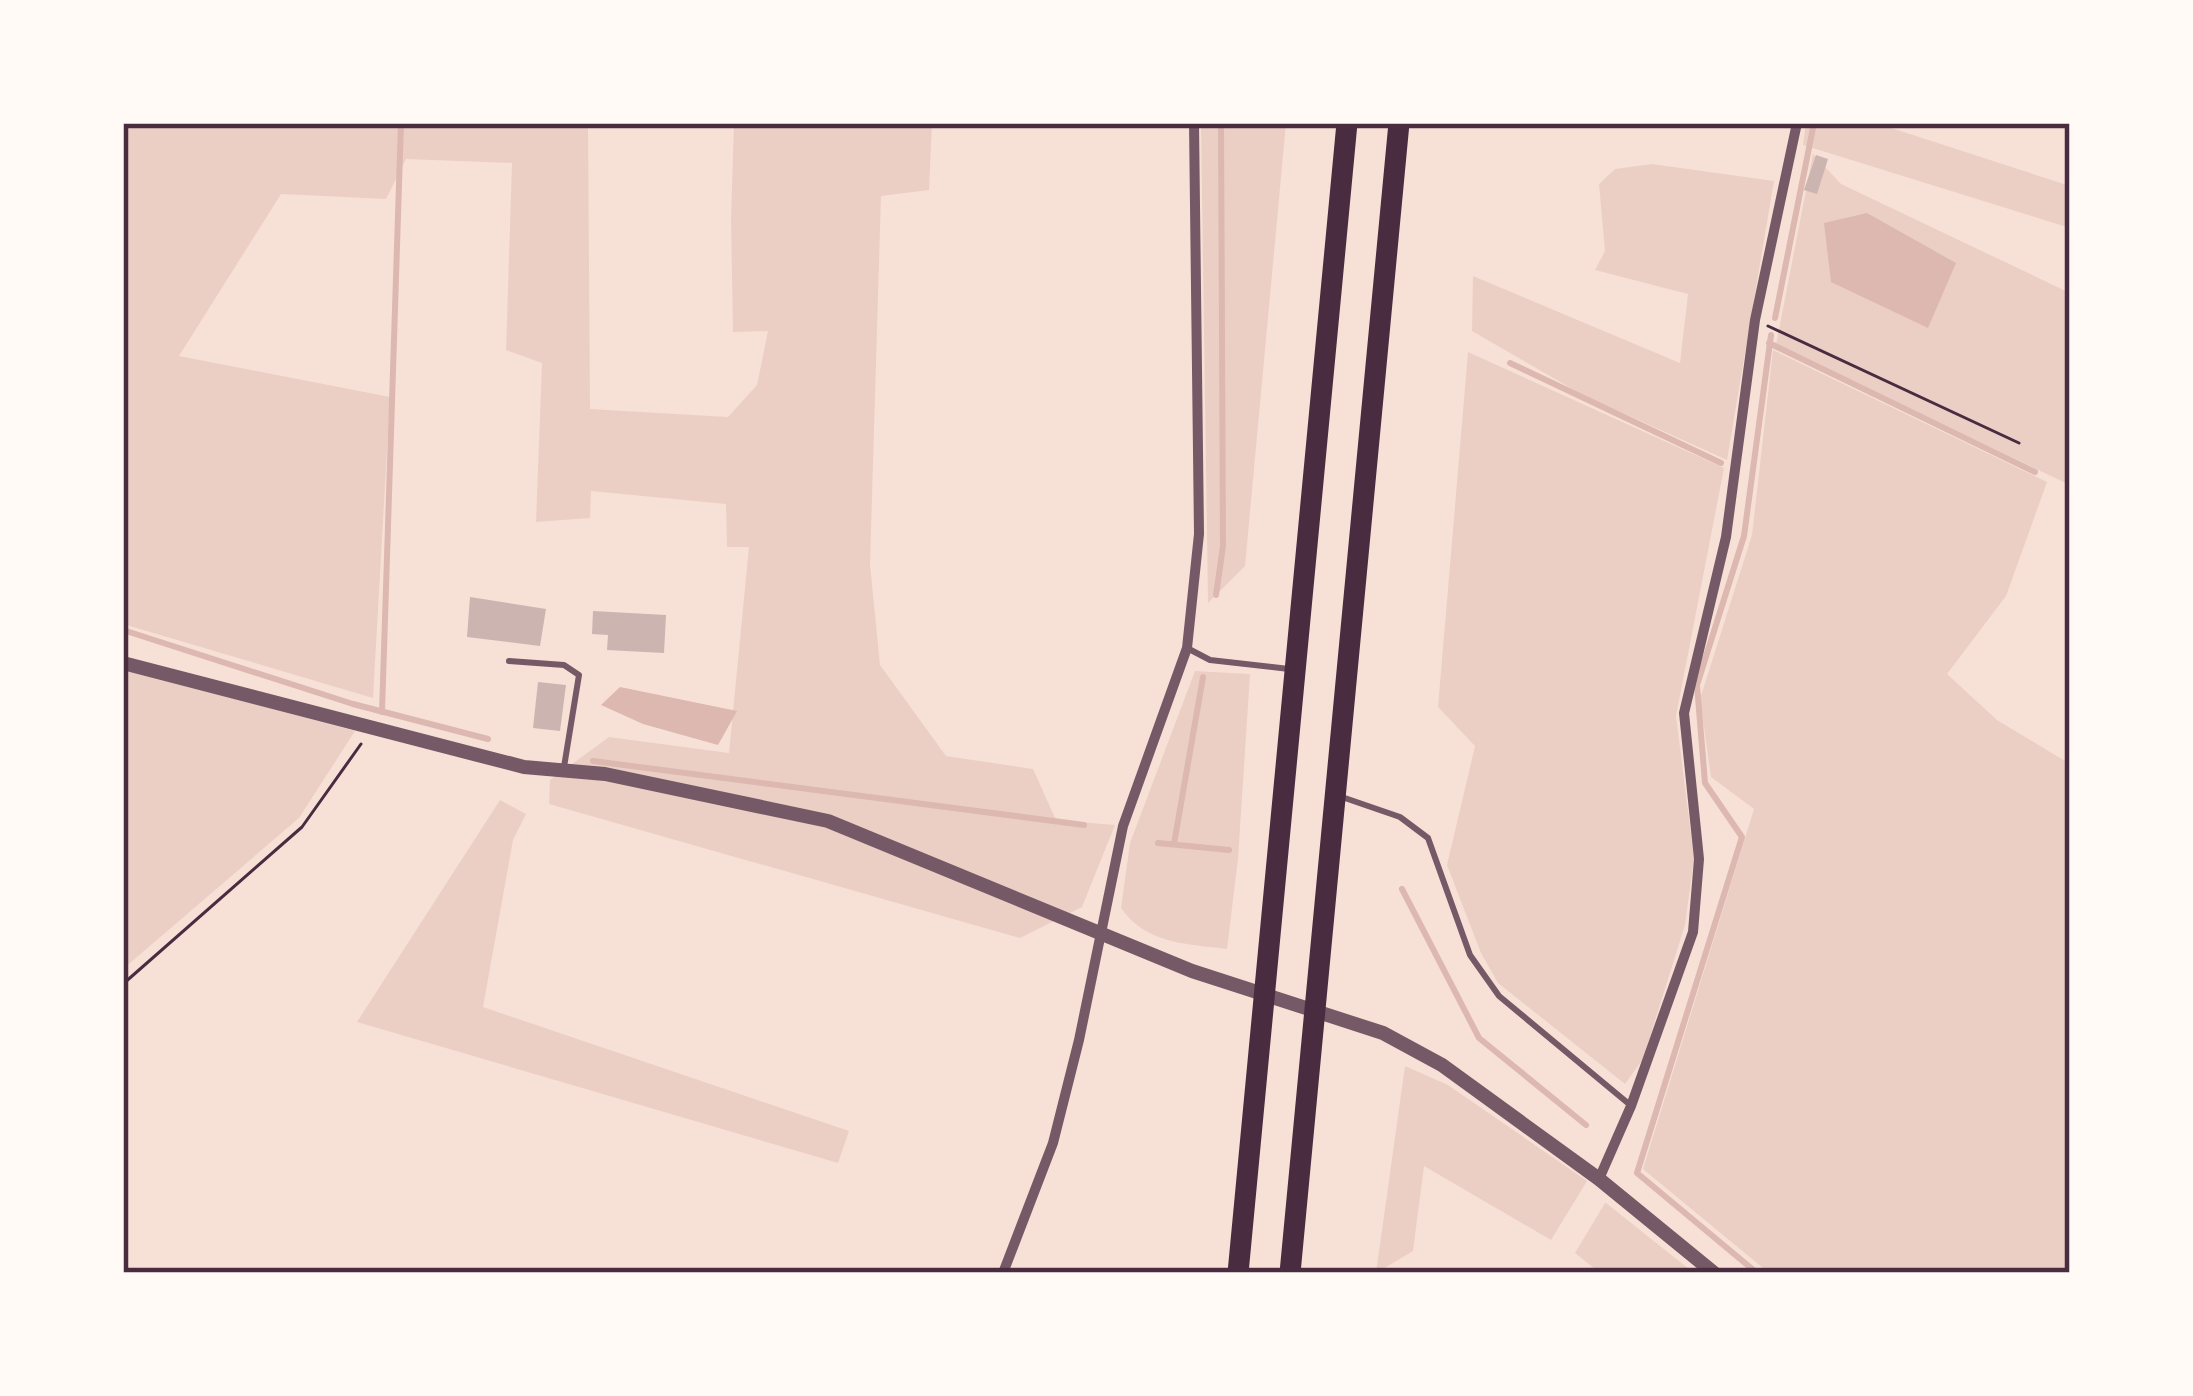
<svg xmlns="http://www.w3.org/2000/svg" width="2193" height="1396" font-family="'Nunito Sans',sans-serif">
  <style>
    .green { fill: #ebcfc5 }
    .water { fill: #dcb8b0 }
    .lines { fill: none; stroke-linecap: round; stroke-linejoin: round }
    .stream { stroke: #dcb8b0; stroke-width: 6 }
    .building { fill: #ccb4b1 }
    .path { stroke: #4a2c40; stroke-width: 3 }
    .service { stroke: #755966; stroke-width: 6 }
    .minor { stroke: #755966; stroke-width: 10 }
    .tertiary { stroke: #755966; stroke-width: 14 }
    .motorway { stroke: #4a2c40; stroke-width: 21 }
    .neatline { fill: none; stroke: #4a2c40; stroke-width: 4.5 }
  </style>
  <rect width="100%" height="100%" fill="#f7e1d7"/>
  <!-- green -->
  <g class="green">
    <polygon points="123,123 588,123 590,409 728,417 757,385 768,331 733,332 731,219 734,123 932,123 929,190 881,196 870,564 880,665 946,756 1033,769 1056,820 1115,825 1082,907 1020,938 549,804 550,780 609,737 729,753 749,547 727,547 726,504 591,491 590,518 536,522 542,363 506,350 512,163 406,159 386,199 281,194 179,356 390,397 373,698 123,624"/>
    <polygon points="1201,123 1286,123 1245,566 1208,603"/>
    <polygon points="1806,123 1876,123 2070,186 2070,228 1803,145"/>
    <polygon points="1813,154 1841,184 2070,293 2070,485 1776,345"/>
    <polygon points="1652,164 1774,181 1727,460 1581,394 1472,331 1473,276 1680,363 1688,294 1595,270 1605,251 1599,184 1615,169"/>
    <polygon points="1773,350 2047,482 2006,596 1947,674 1997,720 2070,764 2070,1273 1769,1273 1643,1169 1754,809 1711,777 1700,699 1752,535"/>
    <polygon points="1468,352 1724,468 1676,716 1694,858 1685,925 1643,1059 1625,1084 1498,983 1481,953 1447,865 1475,746 1438,707"/>
    <polygon points="123,669 355,731 299,818 123,969"/>
    <path d="M 1195,671 L 1250,674 L 1238,859 L 1227,949 C 1187,944 1146,944 1121,908 L 1130,843 Z"/>
    <polygon points="500,800 526,814 513,840 483,1007 849,1131 838,1163 357,1022"/>
    <polygon points="1405,1066 1448,1085 1587,1181 1551,1240 1424,1166 1413,1251 1376,1273"/>
    <polygon points="1605,1203 1606,1203 1694,1273 1600,1273 1575,1253"/>
  </g>
  <!-- water -->
  <g class="water">
    <polygon points="1867,213 1956,263 1928,328 1831,282 1824,223"/>
    <polygon points="620,687 737,711 718,745 643,724 601,705"/>
  </g>
  <g class="lines">
    <!-- stream -->
    <g class="stream">
      <polyline points="1775,318 1814,123"/>
      <polyline points="1769,343 2035,472"/>
      <polyline points="1510,363 1721,463"/>
      <polyline points="1216,595 1223,546 1221,123"/>
      <polyline points="123,630 353,704 488,739"/>
      <polyline points="382,712 401,123"/>
      <polyline points="593,761 1084,825"/>
      <polyline points="1158,843 1229,850"/>
      <polyline points="1174,844 1203,677"/>
      <polyline points="1402,889 1479,1038 1586,1125"/>
      <polyline points="1757,1273 1637,1173 1742,837 1705,783 1697,685 1744,536 1771,335"/>
    </g>
  </g>
  <!-- building -->
  <g class="building">
    <polygon points="1816,155 1828,159 1817,194 1804,190"/>
    <polygon points="470,597 546,609 540,646 467,637"/>
    <polygon points="593,611 666,615 664,653 607,650 608,635 592,634"/>
    <polygon points="538,682 566,685 560,731 533,728"/>
  </g>
  <g class="lines">
    <!-- path -->
    <g class="path">
      <polyline points="1768,326 2019,443"/>
      <polyline points="123,984 302,827 361,744"/>
    </g>
    <!-- service -->
    <g class="service">
      <polyline points="1187,648 1210,660 1289,669"/>
      <polyline points="509,661 564,665 579,675 564,767"/>
      <polyline points="1339,796 1400,817 1428,838 1470,955 1499,996 1629,1104"/>
    </g>
    <!-- minor -->
    <g class="minor">
      <polyline points="1599,1179 1631,1106 1693,932 1699,859 1684,713 1726,537 1755,320 1797,123"/>
      <polyline points="1003,1273 1053,1143 1079,1040 1123,826 1187,648 1199,534 1194,123"/>
    </g>
    <!-- tertiary -->
    <polyline class="tertiary" points="123,663 524,767 605,774 828,821 1192,971 1383,1033 1442,1065 1599,1179 1714,1273"/>
    <!-- motorway -->
    <g class="motorway">
      <polyline points="1238,1273 1347,123"/>
      <polyline points="1290,1273 1399,123"/>
    </g>
  </g>
  <!-- border -->
  <rect width="2193" height="1396" fill="none" stroke="#fffaf5" stroke-width="252"/>
  <rect x="126" y="126" width="1941" height="1144" class="neatline"/>
</svg>
